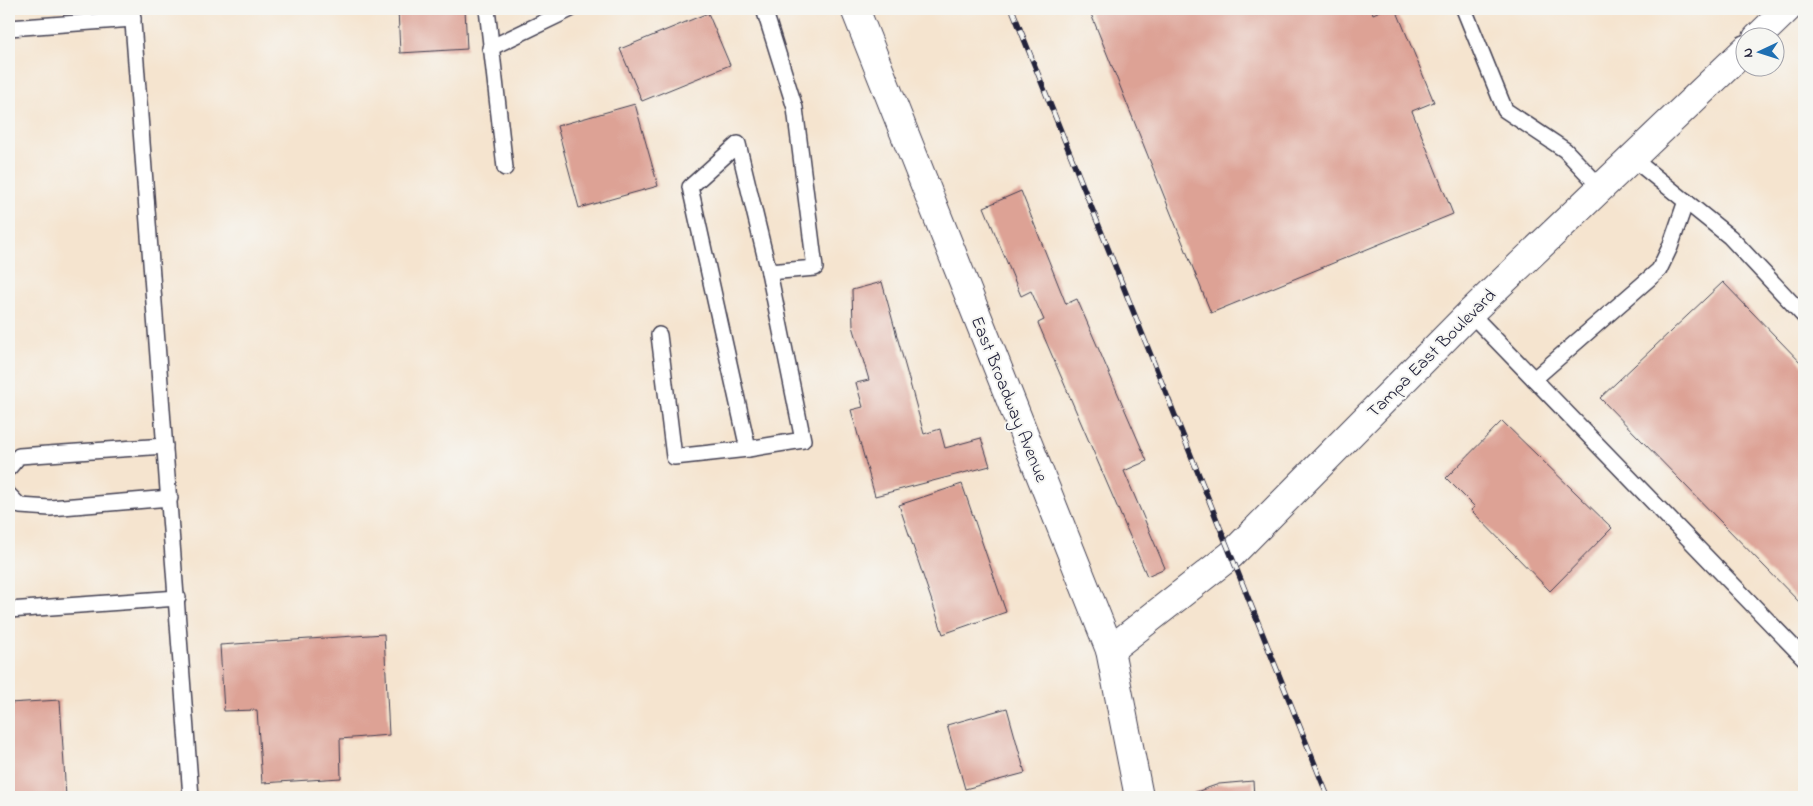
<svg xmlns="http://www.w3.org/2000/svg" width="1813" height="806" font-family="'Indie Flower',sans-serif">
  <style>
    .building { fill: #dda295 }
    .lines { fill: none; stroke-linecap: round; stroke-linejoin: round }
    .lane-casing { stroke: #423f51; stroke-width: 18 }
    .secondary-casing { stroke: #423f51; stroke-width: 30 }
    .lane { stroke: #fff; stroke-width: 15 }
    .secondary { stroke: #fff; stroke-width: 28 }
    .rail-casing { stroke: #22223b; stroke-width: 5.5 }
    .rail { stroke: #f6f6f2; stroke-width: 4; stroke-dasharray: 11; stroke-linecap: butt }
    .labels { text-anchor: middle; stroke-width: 4; stroke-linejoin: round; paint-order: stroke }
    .street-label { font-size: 18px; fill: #22223b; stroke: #f6f6f2 }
  </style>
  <rect width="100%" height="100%" fill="#f6f6f2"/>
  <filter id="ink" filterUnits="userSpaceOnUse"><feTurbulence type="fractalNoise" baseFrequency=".02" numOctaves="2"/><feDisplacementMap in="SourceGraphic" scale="10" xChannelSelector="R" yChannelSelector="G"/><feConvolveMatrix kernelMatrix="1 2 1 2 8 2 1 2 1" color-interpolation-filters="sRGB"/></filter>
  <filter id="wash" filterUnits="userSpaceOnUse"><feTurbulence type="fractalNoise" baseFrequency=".0096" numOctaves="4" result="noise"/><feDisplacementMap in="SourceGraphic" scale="20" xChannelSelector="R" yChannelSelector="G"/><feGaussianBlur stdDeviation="1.12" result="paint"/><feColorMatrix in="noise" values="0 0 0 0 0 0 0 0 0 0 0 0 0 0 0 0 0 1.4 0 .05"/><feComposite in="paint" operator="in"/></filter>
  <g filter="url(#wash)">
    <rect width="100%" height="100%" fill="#f5e4cf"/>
    <g id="blocks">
      <!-- building -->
      <g class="building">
        <polygon points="398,9 465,9 467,49 400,53"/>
        <polygon points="1089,9 1371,9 1373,14 1385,9 1396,9 1434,102 1412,111 1453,214 1211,313"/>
        <polygon points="708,13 730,65 642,101 620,49"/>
        <polygon points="635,104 658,186 579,208 557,126"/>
        <polygon points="1021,191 1066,304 1077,299 1147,461 1124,471 1165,568 1147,576 1038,323 1044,320 1031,291 1021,296 984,207"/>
        <polygon points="882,282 924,434 940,429 945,448 981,438 990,466 875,496 851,410 863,407 856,383 869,380 853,326 852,290"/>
        <polygon points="1723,282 1804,366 1804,607 1600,398"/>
        <polygon points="1502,421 1612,528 1550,591 1471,510 1475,507 1446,478"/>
        <polygon points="962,484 1006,612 943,634 899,505"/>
        <polygon points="384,634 389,735 340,739 341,778 262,783 257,710 224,711 220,645"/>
        <polygon points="60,700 66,797 9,797 9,703"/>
        <polygon points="1007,708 1025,773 965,789 947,725"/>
        <polygon points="1253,781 1254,797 1193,797 1193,793 1219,784"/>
      </g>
    </g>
  </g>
  <g filter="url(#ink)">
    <use href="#blocks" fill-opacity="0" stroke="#423f51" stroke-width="1"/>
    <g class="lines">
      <!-- lane casing -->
      <g class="lane-casing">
        <g id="lane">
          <polyline points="132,9 191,797"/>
          <polyline points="487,9 505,168"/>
          <polyline points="1464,9 1505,110 1565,150 1601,188"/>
          <polyline points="9,28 133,19"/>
          <polyline points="490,48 571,9"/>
          <polyline points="1632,158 1730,237 1804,316"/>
          <polyline points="1470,313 1804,658"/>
          <polyline points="659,335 674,457 748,449 690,187 738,144 769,272 815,268 795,108 764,9"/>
          <polyline points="1534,379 1659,270 1670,247 1686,201"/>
          <polyline points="748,449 803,440 769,272"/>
          <polyline points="9,468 19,456 165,446"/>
          <polyline points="9,495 20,506 50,508 170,498"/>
          <polyline points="9,610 178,598"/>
        </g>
      </g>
      <!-- secondary casing -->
      <g class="secondary-casing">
        <g id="secondary">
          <polyline points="855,9 1110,650 1139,797"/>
          <polyline points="1757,38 1787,9"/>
          <polyline points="1110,650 1231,555 1470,313 1746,49"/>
        </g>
      </g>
      <!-- lane -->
      <use href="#lane" class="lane"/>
      <!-- secondary -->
      <use href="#secondary" class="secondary"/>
      <!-- rail casing -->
      <g class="rail-casing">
        <polyline id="rail" points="1012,9 1328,797"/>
      </g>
      <!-- rail -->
      <use href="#rail" class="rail"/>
    </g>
  </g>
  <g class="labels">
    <!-- street labels -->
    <g class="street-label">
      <text transform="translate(1431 353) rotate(-45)" y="6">Tampa East Boulevard</text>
      <text transform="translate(1010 399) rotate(68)" y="6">East Broadway Avenue</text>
    </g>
  </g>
  <!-- margin -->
  <rect width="1813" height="806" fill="none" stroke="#f6f6f2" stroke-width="30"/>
  <!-- north arrow -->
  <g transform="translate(1760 52) rotate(266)"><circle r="24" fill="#f6f6f2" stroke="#a1a1a9"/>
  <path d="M0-4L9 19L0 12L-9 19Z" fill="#1f6fb2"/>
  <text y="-8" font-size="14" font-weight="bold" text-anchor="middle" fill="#22223b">N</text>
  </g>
</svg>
